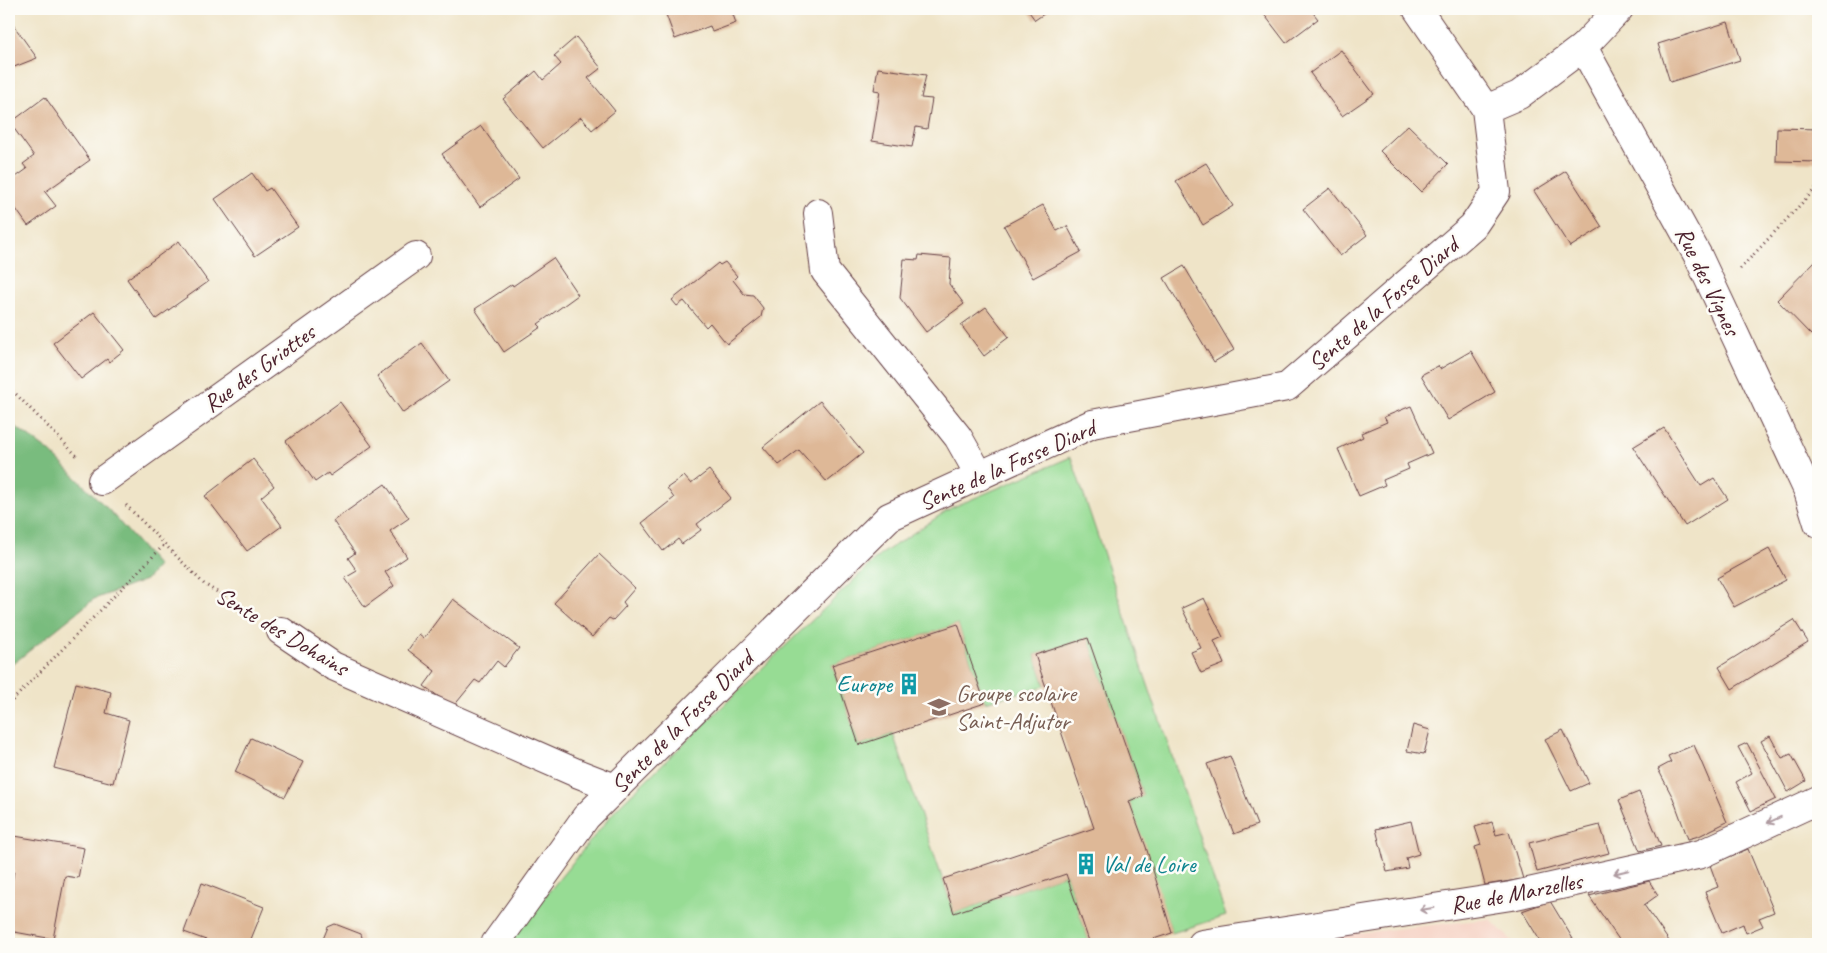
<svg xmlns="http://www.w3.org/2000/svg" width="1827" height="953" font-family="Caveat,sans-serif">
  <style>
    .built { fill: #f6d2c4 }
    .green { fill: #97dc94; stroke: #707e60 }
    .forest { fill: #79bc7e; stroke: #626e54 }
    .building { fill: #deb897 }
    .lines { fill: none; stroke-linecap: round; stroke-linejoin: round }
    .street-casing { stroke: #633d43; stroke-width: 30 }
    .path { stroke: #633d43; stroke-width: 3; stroke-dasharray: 1 4; stroke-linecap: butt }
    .street { stroke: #fff; stroke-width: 28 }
    .oneway { stroke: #ae9aa0 }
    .labels { text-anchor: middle; stroke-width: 5; stroke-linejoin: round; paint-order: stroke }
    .street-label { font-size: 24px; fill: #4a1f2b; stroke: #fdfcf7 }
    .culture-label { font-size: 24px; fill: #0d838f; stroke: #fdfcf7; text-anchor: end }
    .education-label { font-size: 24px; fill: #785e54; stroke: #fdfcf7; text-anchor: start }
  </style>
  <rect width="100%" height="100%" fill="#fdfcf7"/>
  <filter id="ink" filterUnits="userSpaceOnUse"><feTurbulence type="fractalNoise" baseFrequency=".02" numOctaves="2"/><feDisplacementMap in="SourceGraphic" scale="10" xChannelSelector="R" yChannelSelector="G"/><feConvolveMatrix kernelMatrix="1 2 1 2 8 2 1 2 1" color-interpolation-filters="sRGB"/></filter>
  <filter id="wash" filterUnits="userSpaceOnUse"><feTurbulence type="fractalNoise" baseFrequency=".0096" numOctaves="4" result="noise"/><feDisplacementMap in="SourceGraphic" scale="20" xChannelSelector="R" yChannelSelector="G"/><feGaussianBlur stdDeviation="1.12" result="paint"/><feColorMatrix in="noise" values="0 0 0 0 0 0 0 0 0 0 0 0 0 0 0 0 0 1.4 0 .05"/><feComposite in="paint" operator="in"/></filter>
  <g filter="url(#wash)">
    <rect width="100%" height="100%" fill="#efe4c8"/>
    <!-- built -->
    <polygon class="built" points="1490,919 1515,944 1269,944 1300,939"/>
    <!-- green -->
    <polygon class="green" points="1071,457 1226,916 1172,933 1129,801 1143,796 1088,638 1035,655 1045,686 985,702 958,624 832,665 859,745 893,734 954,913 1066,874 1090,944 506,944 619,806 880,555 951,508"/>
    <!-- forest -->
    <polygon class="forest" points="9,422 49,451 108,509 158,566 146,580 94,599 9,667"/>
    <g id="blocks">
      <!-- building -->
      <g class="building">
        <polygon points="664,9 731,9 736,23 712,32 710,26 675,39"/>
        <polygon points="1027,9 1051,9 1035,20"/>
        <polygon points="1260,9 1310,9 1318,19 1286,43"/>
        <polygon points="9,19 37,58 9,69"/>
        <polygon points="1728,22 1740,60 1670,82 1658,44"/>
        <polygon points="576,37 601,68 588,78 615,111 592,130 581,117 543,148 503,99 536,71 543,80 561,64 554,56"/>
        <polygon points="1341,50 1374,94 1342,116 1310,73"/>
        <polygon points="878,68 926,75 921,98 932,99 927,129 916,127 912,147 872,141 880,91 874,90"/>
        <polygon points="45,97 90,160 45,192 56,206 28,226 9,199 9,182 27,169 23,164 34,156 10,123"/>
        <polygon points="1408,125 1448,164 1421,192 1380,151"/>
        <polygon points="481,126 519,179 480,207 442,154"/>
        <polygon points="1777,128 1818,129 1818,162 1776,161"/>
        <polygon points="1206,163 1233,206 1203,225 1176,181"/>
        <polygon points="1566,171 1602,227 1570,247 1534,191"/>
        <polygon points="252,173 265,191 270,188 298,227 255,256 215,199"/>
        <polygon points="1330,188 1367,235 1340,256 1303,209"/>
        <polygon points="1043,205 1057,231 1067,226 1081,252 1033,278 1004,226"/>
        <polygon points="179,241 208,282 156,319 127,279"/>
        <polygon points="919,255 951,258 949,284 964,304 926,332 900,298 904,259 918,260"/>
        <polygon points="553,258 578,295 538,324 541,327 504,352 475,309 512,284 513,286"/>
        <polygon points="1818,258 1818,328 1811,335 1777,300"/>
        <polygon points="725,262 737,276 733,280 744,294 753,295 763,308 761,317 727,344 710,323 706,327 684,301 677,306 672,300 718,263 720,265"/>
        <polygon points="1184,266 1234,350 1214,362 1164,278"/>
        <polygon points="986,307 1009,337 984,356 961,325"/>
        <polygon points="94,312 124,350 109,362 107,359 81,379 53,343"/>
        <polygon points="422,343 449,381 403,413 377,376"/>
        <polygon points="1471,351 1495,392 1448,420 1421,375 1438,366 1440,369"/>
        <polygon points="820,401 863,453 827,482 799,450 779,465 763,447"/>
        <polygon points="340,402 372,446 330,476 328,473 315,482 286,441"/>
        <polygon points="1411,406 1432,453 1407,464 1409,469 1383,480 1385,485 1359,496 1338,449 1363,437 1361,433 1387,422 1384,417"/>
        <polygon points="1664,428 1701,486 1714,478 1728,499 1685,526 1633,447"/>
        <polygon points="253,459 274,486 261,497 282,526 247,551 205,496"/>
        <polygon points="709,470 731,498 697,524 701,530 682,544 678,539 663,551 642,523 674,498 667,488 684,476 691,484"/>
        <polygon points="385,484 409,518 390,531 407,557 385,572 394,586 365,607 345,578 357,571 348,558 355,553 333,521"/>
        <polygon points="1769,549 1786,580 1734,607 1717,578"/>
        <polygon points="599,554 635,588 623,602 626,606 613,620 609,618 592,637 554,603"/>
        <polygon points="1204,598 1223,637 1214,641 1224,664 1201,673 1191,652 1201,648 1182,608"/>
        <polygon points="453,599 519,648 504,667 497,661 480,683 475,680 453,707 424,686 435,671 408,650 419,634 424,638"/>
        <polygon points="1794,620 1808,642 1732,689 1719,667"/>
        <polygon points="958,624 985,703 859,745 832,665"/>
        <polygon points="1088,638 1143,796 1129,801 1146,847 1172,933 1138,944 1090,944 1066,874 954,913 943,879 1094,828 1035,655"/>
        <polygon points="76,683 111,692 106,713 129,720 113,783 54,768"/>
        <polygon points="1413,725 1430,730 1424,754 1407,751"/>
        <polygon points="1563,730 1589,783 1571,791 1545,739"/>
        <polygon points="1770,736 1782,758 1791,754 1806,781 1788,792 1761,741"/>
        <polygon points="251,738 303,762 285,797 235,772"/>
        <polygon points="1747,743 1776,799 1751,811 1736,782 1752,773 1738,747"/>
        <polygon points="1694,745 1727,822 1699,836 1688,839 1673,798 1658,769 1671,762 1668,756"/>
        <polygon points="1230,756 1257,825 1234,834 1207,764"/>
        <polygon points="1639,792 1661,846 1640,851 1619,800"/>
        <polygon points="1411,821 1419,854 1406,858 1408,868 1387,872 1376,829"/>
        <polygon points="1492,822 1496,835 1509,832 1523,879 1485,885 1475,847 1481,845 1475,827"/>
        <polygon points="1600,825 1609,853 1537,872 1529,843"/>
        <polygon points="9,835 84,848 78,878 65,876 53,939 9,931 9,901 14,871 9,870"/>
        <polygon points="1748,849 1774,912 1759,918 1763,926 1746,933 1743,924 1722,933 1705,892 1718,887 1710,865"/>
        <polygon points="1649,881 1658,895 1644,905 1671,944 1622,944 1589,896"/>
        <polygon points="202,883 264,907 249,944 217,944 184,932"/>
        <polygon points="1550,901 1576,944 1542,944 1522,911"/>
        <polygon points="335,924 361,934 363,941 362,944 321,944 328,927"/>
      </g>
    </g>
  </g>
  <g filter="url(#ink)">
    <use href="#blocks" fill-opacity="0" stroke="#633d43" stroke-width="1"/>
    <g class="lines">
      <!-- street casing -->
      <g class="street-casing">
        <g id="street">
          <polyline points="1417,9 1486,109"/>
          <polyline points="1583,47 1698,256 1808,491 1818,523"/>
          <polyline points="818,213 825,271 958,437 980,476"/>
          <polyline points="102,481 416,256"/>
          <polyline points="281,631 333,666 579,774 615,788"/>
          <polyline points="495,944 586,817 889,517 1092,424 1287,387 1473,226 1496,192 1486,109 1519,95 1583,47 1619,9"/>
          <polyline points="1202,944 1511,896 1701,854 1818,800"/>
        </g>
      </g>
      <!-- path -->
      <g class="path">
        <polyline points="1740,269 1818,186"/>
        <polyline points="9,387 79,458"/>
        <polyline points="126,505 204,584 253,614"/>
        <polyline points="9,704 165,544"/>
      </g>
      <!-- street -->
      <use href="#street" class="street"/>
    </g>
    <!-- one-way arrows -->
    <defs><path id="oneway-shaft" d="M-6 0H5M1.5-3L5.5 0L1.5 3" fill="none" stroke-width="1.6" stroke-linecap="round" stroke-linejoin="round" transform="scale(1.25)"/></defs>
    <g class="oneway">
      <use href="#oneway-shaft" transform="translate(1774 820) rotate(155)"/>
      <use href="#oneway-shaft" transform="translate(1621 872) rotate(167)"/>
      <use href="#oneway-shaft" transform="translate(1427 909) rotate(171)"/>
    </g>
  </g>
  <!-- icons -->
  <defs>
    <g id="building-bare" transform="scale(1.725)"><path d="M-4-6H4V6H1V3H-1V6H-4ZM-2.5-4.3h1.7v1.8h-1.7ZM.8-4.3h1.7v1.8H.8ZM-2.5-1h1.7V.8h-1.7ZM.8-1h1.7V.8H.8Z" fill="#0f9aa8" stroke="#fdfcf7" stroke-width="2.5" paint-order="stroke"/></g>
    <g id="school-bare" transform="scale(1.725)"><path d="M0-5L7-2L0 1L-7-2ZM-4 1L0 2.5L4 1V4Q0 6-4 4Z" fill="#8d6e63" stroke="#fdfcf7" stroke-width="2.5" paint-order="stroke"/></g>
  </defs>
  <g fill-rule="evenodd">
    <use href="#building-bare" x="909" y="684"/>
    <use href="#school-bare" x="939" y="707"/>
    <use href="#building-bare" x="1086" y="864"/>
  </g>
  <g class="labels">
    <!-- street labels -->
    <g class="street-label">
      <text transform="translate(1708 281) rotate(64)" y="8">Rue des Vignes</text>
      <text transform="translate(1383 304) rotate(-41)" y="8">Sente de la Fosse Diard</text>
      <text transform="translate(259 368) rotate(-36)" y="8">Rue des Griottes</text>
      <text transform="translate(1007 465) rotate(-24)" y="8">Sente de la Fosse Diard</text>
      <text transform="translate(282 631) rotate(31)" y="8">Sente des Dohains</text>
      <text transform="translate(682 722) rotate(-45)" y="8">Sente de la Fosse Diard</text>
      <text transform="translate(1516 893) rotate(-11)" y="8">Rue de Marzelles</text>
    </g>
    <!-- culture labels -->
    <g class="culture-label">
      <text x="892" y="692">Europe</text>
      <text x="1102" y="872" text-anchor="start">Val de Loire</text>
    </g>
    <!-- education labels -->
    <g class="education-label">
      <text x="956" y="701">Groupe scolaire<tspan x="956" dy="28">Saint-Adjutor</tspan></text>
    </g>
  </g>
  <!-- margin -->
  <rect width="1827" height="953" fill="none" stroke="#fdfcf7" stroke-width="30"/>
</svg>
